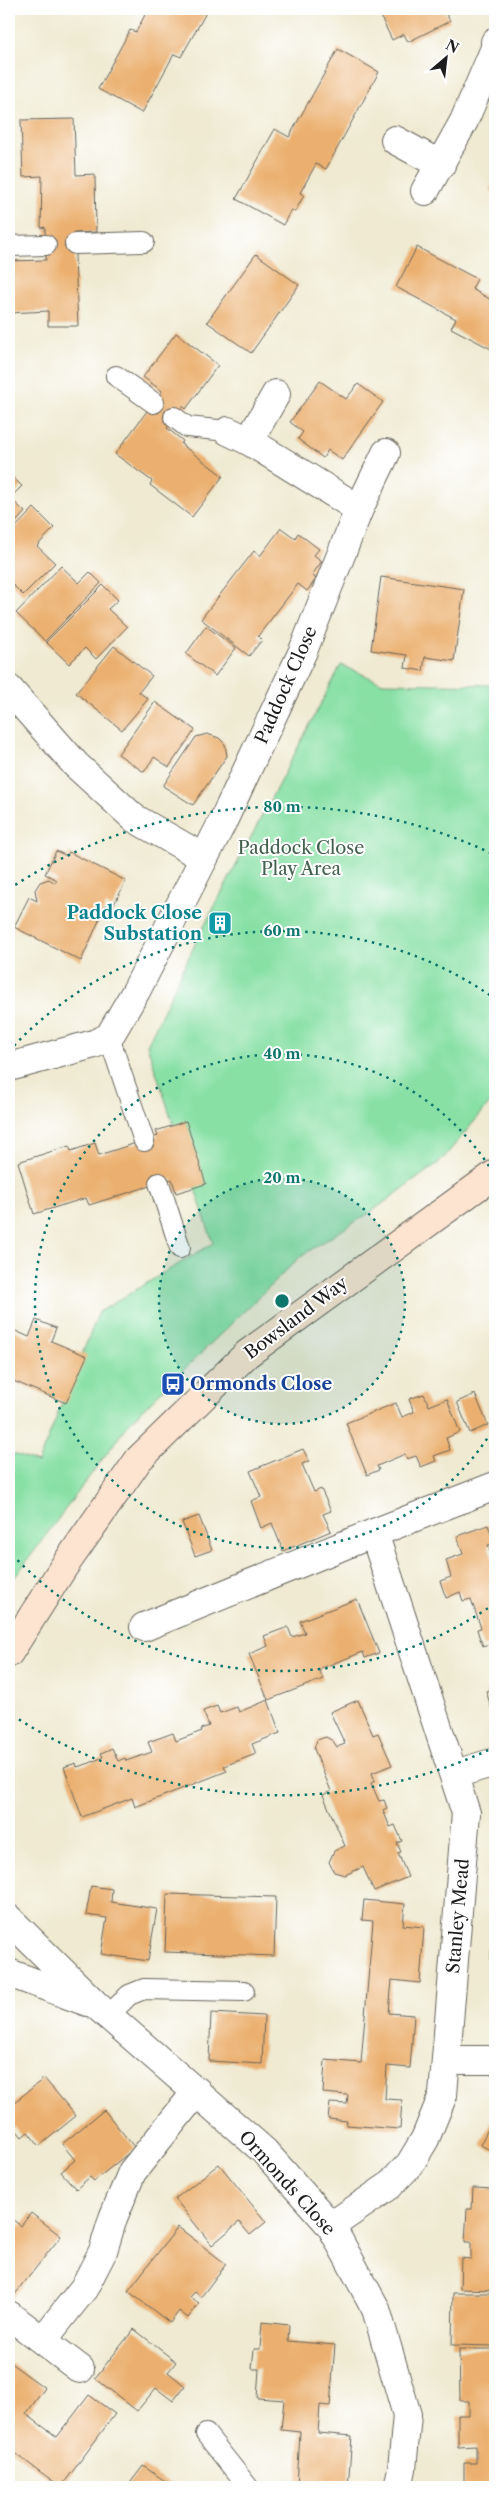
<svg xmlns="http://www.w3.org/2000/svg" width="504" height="2496" font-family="'Libre Caslon Text',serif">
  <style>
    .green { fill: #88e0a5; stroke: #527e60 }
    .building { fill: #ebb070 }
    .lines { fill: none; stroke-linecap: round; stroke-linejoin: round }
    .lane-casing { stroke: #66645b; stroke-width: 22 }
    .street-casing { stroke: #66645b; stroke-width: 30 }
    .secondary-casing { stroke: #66645b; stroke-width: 30 }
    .lane { stroke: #fff; stroke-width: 20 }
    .street { stroke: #fff; stroke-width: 28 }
    .secondary { stroke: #fde4d1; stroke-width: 28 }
    .ring { fill: none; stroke: #0f766e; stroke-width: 2.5; stroke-dasharray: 2.5 5 }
    .labels { text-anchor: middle; stroke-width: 4; stroke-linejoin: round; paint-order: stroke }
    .street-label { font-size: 18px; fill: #1c1c1c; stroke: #fff }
    .park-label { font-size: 18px; fill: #42614c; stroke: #fff }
    .culture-label { font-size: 18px; font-weight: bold; fill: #0d838f; stroke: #fff; text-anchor: end }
    .transit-label { font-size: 18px; font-weight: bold; fill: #164399; stroke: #fff; text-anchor: start }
    .centre { fill: #0f766e; stroke: #fff; stroke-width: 2.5 }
    .ring-label { font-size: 15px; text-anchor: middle; font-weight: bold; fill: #0f766e; stroke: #fff; stroke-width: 4; stroke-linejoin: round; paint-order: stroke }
  </style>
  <rect width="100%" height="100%" fill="#fff"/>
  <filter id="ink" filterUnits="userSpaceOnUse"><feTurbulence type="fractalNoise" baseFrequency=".02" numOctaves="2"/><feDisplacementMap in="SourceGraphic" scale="10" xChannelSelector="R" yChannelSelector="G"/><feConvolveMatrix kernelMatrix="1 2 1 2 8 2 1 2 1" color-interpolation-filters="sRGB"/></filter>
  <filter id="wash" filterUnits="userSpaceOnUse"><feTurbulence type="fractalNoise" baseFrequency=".0096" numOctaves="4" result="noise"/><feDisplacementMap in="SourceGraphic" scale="20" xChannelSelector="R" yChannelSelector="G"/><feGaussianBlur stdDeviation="1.12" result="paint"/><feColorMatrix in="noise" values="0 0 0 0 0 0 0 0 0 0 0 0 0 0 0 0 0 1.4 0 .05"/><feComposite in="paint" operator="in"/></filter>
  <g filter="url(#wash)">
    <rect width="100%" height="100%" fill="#efead1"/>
    <!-- green -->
    <polygon class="green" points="341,665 383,683 495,685 495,1097 441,1161 371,1212 301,1256 130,1422 9,1585 9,1452 38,1463 99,1312 213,1243 147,1045 197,940"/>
    <g id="blocks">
      <!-- building -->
      <g class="building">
        <polygon points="148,9 203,9 207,11 181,57 174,54 142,113 98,89 130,30 136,32"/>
        <polygon points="393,9 444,9 450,21 408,42 404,34 392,40 380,15"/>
        <polygon points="338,49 379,72 326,169 316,164 300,193 304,195 295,212 291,210 283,225 236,199 275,129 289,137"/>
        <polygon points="74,119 76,175 95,174 96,232 74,233 78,326 48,326 48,311 9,313 9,261 46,260 45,227 41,228 42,176 23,177 21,120"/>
        <polygon points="495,179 495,193 490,190"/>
        <polygon points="417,247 477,279 472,289 495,302 495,351 451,328 456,319 396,287"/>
        <polygon points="256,254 299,285 251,353 207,322"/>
        <polygon points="176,333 218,365 186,409 183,406 167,428 183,441 181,444 223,476 192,517 150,485 152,481 115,454 162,391 143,377"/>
        <polygon points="320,381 346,399 358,384 383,402 342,460 328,450 323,458 298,439 303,432 290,422"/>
        <polygon points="10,475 22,486 10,498 25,512 9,530"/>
        <polygon points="34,508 54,528 37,546 55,563 23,595 10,582 9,584 9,534"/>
        <polygon points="281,528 295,538 298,533 319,549 314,555 322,561 312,575 316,579 307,591 298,584 258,636 262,640 249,656 201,619 254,551 260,556"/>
        <polygon points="61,566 79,583 90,572 101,583 45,641 16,613"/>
        <polygon points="381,577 464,589 454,661 425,657 423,671 405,668 407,655 371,650"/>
        <polygon points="103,585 118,600 108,609 127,627 96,659 85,648 69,664 46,642"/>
        <polygon points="206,626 236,648 215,676 186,654"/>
        <polygon points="114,646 152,676 139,692 148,699 122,730 76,693"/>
        <polygon points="155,702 195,730 169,767 154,757 144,772 118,754"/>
        <polygon points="207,734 219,738 225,744 227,756 193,805 163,786 196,737"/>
        <polygon points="56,851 67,856 69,852 126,881 112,908 106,905 81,961 14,927 29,897 37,901 35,890 40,882 49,879 55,883 57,880 45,874"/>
        <polygon points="218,915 227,919 220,936 210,932"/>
        <polygon points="186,1121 206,1184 176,1193 172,1179 89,1205 86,1198 34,1214 18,1162 69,1146 71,1151 95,1143 99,1155 158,1136 156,1131"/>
        <polygon points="36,1320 56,1328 51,1341 87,1356 66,1403 11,1380 9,1384 9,1328 29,1337"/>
        <polygon points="424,1394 429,1406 447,1399 460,1432 446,1438 450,1450 434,1456 436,1461 421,1467 416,1456 407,1459 405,1454 377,1466 379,1470 367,1475 346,1423 396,1403 402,1417 414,1412 409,1399"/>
        <polygon points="475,1394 488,1425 470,1433 457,1402"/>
        <polygon points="303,1449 309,1461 302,1464 314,1492 321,1489 331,1511 323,1514 331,1531 283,1551 272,1523 261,1528 251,1501 261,1497 250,1471"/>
        <polygon points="199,1516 212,1550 195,1556 182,1522"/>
        <polygon points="488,1525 495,1543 488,1545 495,1567 495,1661 489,1644 483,1646 479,1636 477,1629 481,1628 471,1599 463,1601 460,1592 446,1598 440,1581 451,1577 446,1560 463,1554 457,1536"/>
        <polygon points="357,1599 379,1653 365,1658 363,1652 319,1669 323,1679 268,1700 249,1654 268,1646 264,1636 288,1627 292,1637 305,1633 300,1621"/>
        <polygon points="495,1688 495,1709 492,1710 486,1691"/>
        <polygon points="268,1700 280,1733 252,1744 256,1754 224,1766 227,1771 135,1807 132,1798 82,1817 64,1767 76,1763 77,1767 90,1763 103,1757 101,1753 112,1748 118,1761 125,1758 126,1761 152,1752 148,1742 173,1733 176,1741 202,1731 201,1729 209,1726 203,1711 217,1706 220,1713 237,1707 239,1712"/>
        <polygon points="358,1700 373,1735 378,1733 392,1765 372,1773 375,1781 371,1783 379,1801 384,1800 387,1808 383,1810 390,1827 395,1825 402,1841 397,1843 401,1852 398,1853 408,1877 374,1891 363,1867 345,1875 334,1872 329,1862 334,1851 345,1846 323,1795 331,1791 314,1749 317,1740 326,1737 333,1741 337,1747 345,1744 330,1712"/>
        <polygon points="91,1886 112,1889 111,1902 157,1909 148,1961 101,1954 107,1918 86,1915"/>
        <polygon points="167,1894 276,1897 274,1956 165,1952"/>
        <polygon points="364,1900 405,1904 403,1925 424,1927 420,1983 392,1980 389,2013 414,2015 410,2068 387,2066 385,2099 402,2100 400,2129 346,2125 347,2121 328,2119 330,2103 347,2104 348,2095 323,2093 325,2060 361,2063 373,1921 362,1920"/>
        <rect x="491" y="1950" width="4" height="36"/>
        <polygon points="211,2013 264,2016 262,2064 209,2061"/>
        <polygon points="44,2078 76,2116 39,2146 28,2132 22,2137 9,2121 13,2116 9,2107"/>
        <polygon points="104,2110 135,2148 94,2181 90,2177 76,2189 61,2172 75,2160 62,2144"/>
        <polygon points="495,2115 495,2152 480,2145"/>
        <polygon points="219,2164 266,2222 250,2235 239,2222 212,2245 175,2199"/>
        <polygon points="473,2188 495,2189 495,2290 460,2289 461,2258 471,2259 471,2242 465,2242 467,2209 472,2209"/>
        <polygon points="31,2213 61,2236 9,2302 9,2217 21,2226"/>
        <polygon points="178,2227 226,2264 201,2297 195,2292 190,2297 199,2304 188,2318 179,2311 170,2323 128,2291"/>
        <polygon points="453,2293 495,2293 495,2346 452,2345"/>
        <polygon points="262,2322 289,2325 288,2341 335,2345 330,2406 320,2405 318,2433 352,2436 348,2487 297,2487 300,2432 281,2430 284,2400 257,2398 259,2369 252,2369 254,2349 260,2349"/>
        <polygon points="134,2329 176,2362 168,2372 185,2386 173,2401 156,2388 137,2411 95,2378"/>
        <polygon points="459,2349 495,2349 495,2487 464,2487 464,2463 476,2463 476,2446 458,2447 458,2415 469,2415 469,2401 460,2401"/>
        <polygon points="9,2362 45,2388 26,2414 57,2437 89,2395 115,2414 61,2487 9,2449 9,2433 11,2430 9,2428"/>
        <polygon points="143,2466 174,2487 127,2487"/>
      </g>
    </g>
  </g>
  <g filter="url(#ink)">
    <use href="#blocks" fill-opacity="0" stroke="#66645b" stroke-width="1"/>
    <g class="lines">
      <!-- lane casing -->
      <g class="lane-casing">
        <g id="lane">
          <polyline points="75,244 144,242"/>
          <polyline points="9,246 46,245"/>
          <polyline points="116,376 154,403"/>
          <polyline points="174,417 187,427 228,431"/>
          <polyline points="109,1037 144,1141"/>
          <polyline points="159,1183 180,1248"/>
          <polyline points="109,2015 129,1995 144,1989 244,1991"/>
          <polyline points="206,2434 248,2487"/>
        </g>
      </g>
      <!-- street casing -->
      <g class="street-casing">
        <g id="street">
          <polyline points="395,140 441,165"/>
          <polyline points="425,191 464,121 495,48 495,42"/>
          <polyline points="228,431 249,441 359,509"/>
          <polyline points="249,441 276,394"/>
          <polyline points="9,689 76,765 134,818 204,858"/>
          <polyline points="9,1067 94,1044 109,1037 136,991 224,819 303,651 359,509 386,453"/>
          <polyline points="144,1627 374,1533 495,1486"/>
          <polyline points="455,1774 495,1762"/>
          <polyline points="9,1919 96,2005 264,2151 331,2226 376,2309 407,2415 402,2469 398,2487"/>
          <polyline points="9,1973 87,2002"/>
          <polyline points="447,2060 495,2060"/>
          <polyline points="331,2226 389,2186 410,2164 425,2139 443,2095 466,1813 374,1533"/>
          <polyline points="9,2315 80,2369"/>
          <polyline points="43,2340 84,2288 103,2251 113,2218 132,2172 197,2091"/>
        </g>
      </g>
      <!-- secondary casing -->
      <g class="secondary-casing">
        <polyline id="secondary" points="9,1653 63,1568 139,1459 247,1354 495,1174"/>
      </g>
      <!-- lane -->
      <use href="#lane" class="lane"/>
      <!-- street -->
      <use href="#street" class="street"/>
      <!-- secondary -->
      <use href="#secondary" class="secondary"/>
    </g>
  </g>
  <!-- distance rings -->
  <circle cx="282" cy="1301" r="123" fill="#0f766e" fill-opacity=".12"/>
  <g class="ring">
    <circle cx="282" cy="1301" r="123"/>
    <path d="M495 1426A247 247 0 1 1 495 1176"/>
    <path d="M494 1604A370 370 0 0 1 9 1551M9 1051A370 370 0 0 1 494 998"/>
    <path d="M495 1747A494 494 0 0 1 9 1713M9 889A494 494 0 0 1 495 855"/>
  </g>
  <!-- icons -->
  <defs>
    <g id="building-square" transform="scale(1.25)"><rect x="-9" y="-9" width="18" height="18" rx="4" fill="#0f9aa8" stroke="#fff"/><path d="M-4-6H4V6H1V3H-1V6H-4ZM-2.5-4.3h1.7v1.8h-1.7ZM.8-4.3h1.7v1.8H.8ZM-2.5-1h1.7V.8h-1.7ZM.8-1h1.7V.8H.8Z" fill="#fff"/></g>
    <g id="bus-square" transform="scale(1.25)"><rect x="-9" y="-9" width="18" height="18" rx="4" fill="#1a4fb4" stroke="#fff"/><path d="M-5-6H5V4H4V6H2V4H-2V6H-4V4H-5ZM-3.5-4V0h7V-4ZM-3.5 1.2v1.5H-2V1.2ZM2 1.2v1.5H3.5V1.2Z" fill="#fff"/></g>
  </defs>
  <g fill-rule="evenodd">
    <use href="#building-square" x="220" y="923"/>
    <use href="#bus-square" x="173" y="1384"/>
  </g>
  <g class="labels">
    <!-- street labels -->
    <g class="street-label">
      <text transform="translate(286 685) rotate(-66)" y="6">Paddock Close</text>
      <text transform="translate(296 1318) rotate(-37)" y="6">Bowsland Way</text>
      <text transform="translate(458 1916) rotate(-85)" y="6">Stanley Mead</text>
      <text transform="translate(287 2183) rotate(48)" y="6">Ormonds Close</text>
    </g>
    <!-- park labels -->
    <g class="park-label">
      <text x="301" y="854">Paddock Close<tspan x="301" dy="21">Play Area</tspan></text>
    </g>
    <!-- culture labels -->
    <g class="culture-label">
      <text x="202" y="919">Paddock Close<tspan x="202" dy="21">Substation</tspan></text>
    </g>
    <!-- transit labels -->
    <g class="transit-label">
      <text x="190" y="1390">Ormonds Close</text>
    </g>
  </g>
  <circle cx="282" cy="1301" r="8" class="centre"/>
  <g class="ring-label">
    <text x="282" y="812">80 m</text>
    <text x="282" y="936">60 m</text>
    <text x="282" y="1059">40 m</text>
    <text x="282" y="1183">20 m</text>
  </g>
  <!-- margin -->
  <rect width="504" height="2496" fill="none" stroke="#fff" stroke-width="30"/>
  <!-- north arrow -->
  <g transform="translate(446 58) rotate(28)" stroke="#ffffff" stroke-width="4" paint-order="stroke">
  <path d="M0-4L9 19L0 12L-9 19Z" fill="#1c1c1c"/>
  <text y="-8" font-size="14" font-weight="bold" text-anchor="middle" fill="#1c1c1c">N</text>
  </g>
</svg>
